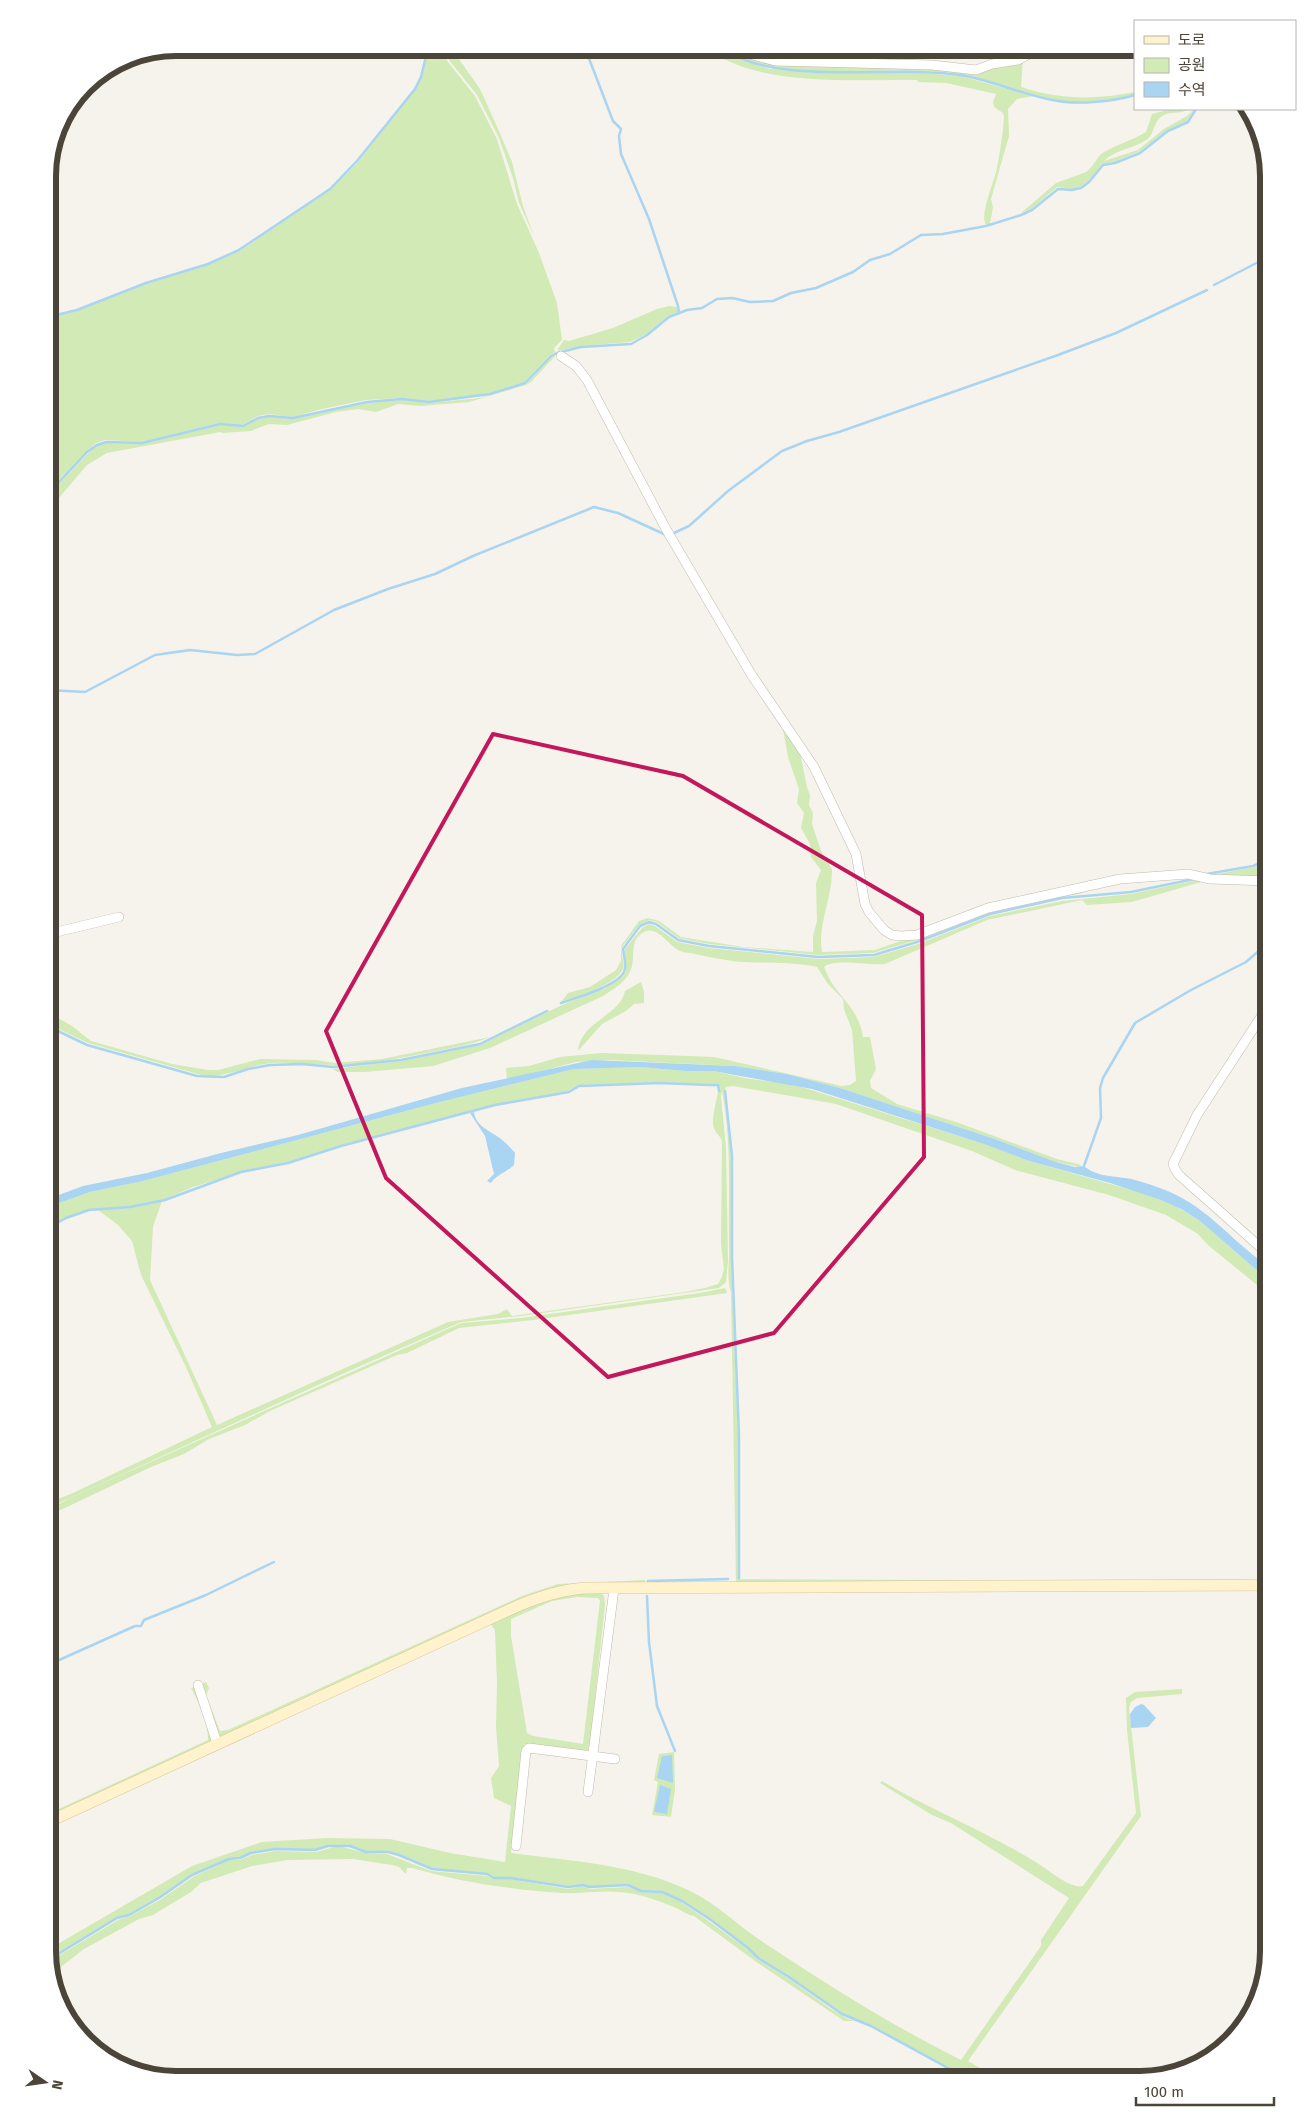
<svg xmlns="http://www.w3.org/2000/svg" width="1316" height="2127" font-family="'Fira Sans','Noto Sans KR',sans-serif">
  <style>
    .green { fill: #d2eab5; fill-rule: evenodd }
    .water { fill: #a9d4f2 }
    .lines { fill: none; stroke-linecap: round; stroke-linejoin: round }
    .stream { stroke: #a9d4f2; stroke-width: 2.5 }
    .street-casing { stroke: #c2bbae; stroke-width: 10 }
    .secondary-casing { stroke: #d6c79b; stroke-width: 12 }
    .street { stroke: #fff; stroke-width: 9 }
    .secondary { stroke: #fff3cd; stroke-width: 11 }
    .marked { fill: none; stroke: #c2185b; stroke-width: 4; stroke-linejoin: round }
    .rim { fill: none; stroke: #4b4439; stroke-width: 6 }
  </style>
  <rect width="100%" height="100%" fill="#f6f3ec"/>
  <!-- green -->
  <g class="green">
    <polygon points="429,48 441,48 448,62 475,96 497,139 517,204 539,253 557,303 562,340 554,348 555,352 550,355 524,382 480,396 429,401 402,398 366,400 322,409 293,417 269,414 258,416 242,425 219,423 142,442 105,440 96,443 87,451 48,492 48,318 77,311 147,284 208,265 240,251 330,190 358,162 415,89 422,77"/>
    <polygon points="444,48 451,48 480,89 499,131 512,162 523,206 534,236 519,203 513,178 499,138 477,95 449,60"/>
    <path d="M 706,48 L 718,48 L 738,59 L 770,69 L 920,73 L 960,76 L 1034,96 L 1017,99 L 1008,109 L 1009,136 L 991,199 L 993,207 L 990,224 L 986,225 C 979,215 995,180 997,168 C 1000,151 1003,134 1004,117 L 1003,113 L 994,107 L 993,102 L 996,94 L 946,83 L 918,82 L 917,80 C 853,79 759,88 706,48 Z"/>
    <path d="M 721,48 L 733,48 L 752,56 L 965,69 L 1023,58 L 1021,87 C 1060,100 1096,100 1135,92 L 1135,94 C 1113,101 1075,104 1052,99 C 1021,93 992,80 960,74 C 887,62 784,88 721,48 Z"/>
    <path d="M 1171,109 L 1189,109 C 1179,115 1172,111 1164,115 C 1152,121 1156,134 1146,140 C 1133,149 1116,149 1104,161 L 1138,150 L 1164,129 L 1187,116 L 1194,109 L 1187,121 L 1168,130 L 1140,151 L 1114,162 L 1103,164 L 1088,181 L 1080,187 L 1072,189 L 1057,187 L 1031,209 L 1021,213 L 1056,183 L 1086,172 C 1094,167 1096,157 1104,152 C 1118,144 1133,140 1146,132 L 1152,114 Z"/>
    <polygon points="669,306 678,307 678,312 668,316 646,334 630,342 581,346 558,351 558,349 564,340 569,341 613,328 657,309"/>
    <polygon points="557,354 531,382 526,385 469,402 421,406 398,404 376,412 358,409 336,412 287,425 269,424 251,431 223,433 220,432 107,453 87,465 52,506 48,507 48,496 88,453 97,445 106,443 142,444 220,425 243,427 258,418 269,417 293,419 367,403 402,400 429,403 480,398 526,384 551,357"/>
    <path d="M 782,724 L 799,748 L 807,787 L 810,795 L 809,805 L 813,813 L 812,824 L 821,851 L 832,869 C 833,897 817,925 822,952 L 875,950 L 979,913 L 1082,889 L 1083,893 L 989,912 L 917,940 L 873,953 L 818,955 L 709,944 L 678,938 L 657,922 L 649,920 L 639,925 L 621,948 C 622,955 624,962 623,968 C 619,984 575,997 561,1002 L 568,993 L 590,987 L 616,970 L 621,961 L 621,946 L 639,921 L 648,918 L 659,921 L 681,937 L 743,947 L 813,952 L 813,936 L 817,921 L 816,883 L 821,870 L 811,857 L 810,844 L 801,828 L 804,813 L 797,803 L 799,789 L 788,757 Z"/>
    <polygon points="1268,862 1268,880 1207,876 1255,867"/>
    <path d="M 1197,880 L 1208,880 L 1132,902 L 1087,905 L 1082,900 L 987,920 L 885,964 C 870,966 834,958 824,967 C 827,974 831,983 836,989 C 848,1004 860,1016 863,1037 L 870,1037 L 876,1069 L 870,1081 L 871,1088 L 897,1104 L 956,1122 L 1057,1159 L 1081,1165 L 1080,1167 L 1056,1162 L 995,1139 L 840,1088 L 787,1074 L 735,1066 L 609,1060 L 576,1062 L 507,1080 L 506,1068 L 529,1066 L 560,1057 L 601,1053 L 689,1056 L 714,1057 L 842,1086 L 850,1085 L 856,1081 L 852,1030 L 844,1009 L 843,999 L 828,984 L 817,967 C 789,961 761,964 732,961 C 719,959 704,956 691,953 C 687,953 683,952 680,951 C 667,945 656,922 641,934 C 630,942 635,955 632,966 C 628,981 615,988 603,996 L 490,1048 L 433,1066 L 365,1072 L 337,1072 L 333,1069 L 401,1061 L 480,1045 L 562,1005 L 606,988 L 623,976 L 626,972 L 625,949 L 642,928 L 649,924 L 655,926 L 677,942 L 709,948 L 818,959 L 874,957 L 918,944 L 990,916 L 1062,901 L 1131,894 Z"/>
    <path d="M 641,982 L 644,992 L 644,1003 L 634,1004 L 626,1011 L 602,1024 L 578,1051 C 581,1021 620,1016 625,991 Z"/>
    <path d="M 48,1012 L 72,1026 L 91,1041 L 172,1064 L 208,1070 L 218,1070 L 260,1059 L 316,1060 L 335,1063 L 382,1059 L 490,1037 C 471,1045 452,1048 431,1052 C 400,1058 366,1066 333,1065 C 313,1065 293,1062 272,1063 C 249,1065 229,1077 205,1076 L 88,1043 L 61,1030 L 48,1021 Z"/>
    <path d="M 641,1067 L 685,1071 L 713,1071 L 750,1079 L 792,1084 L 984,1144 L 1029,1161 L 1142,1193 L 1172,1204 L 1200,1221 L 1268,1280 L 1268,1294 L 1208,1245 L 1198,1234 L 1166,1215 L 1109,1195 L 1015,1170 L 972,1151 L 836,1104 L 733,1086 L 726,1087 L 724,1091 L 731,1156 L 731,1258 L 738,1436 L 738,1579 L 1088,1581 L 736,1583 L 731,1292 C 726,1278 730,1260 729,1243 C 728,1193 732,1141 722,1091 L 721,1096 L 726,1148 L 728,1261 L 726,1282 L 719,1288 L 521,1316 L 461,1322 L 340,1375 L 48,1508 L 48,1503 L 73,1493 L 212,1427 L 186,1367 L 141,1275 L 132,1241 L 118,1225 L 98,1210 L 130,1208 L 162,1201 L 153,1227 L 150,1280 L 217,1425 L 448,1322 L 498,1314 L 507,1309 L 512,1316 L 685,1292 L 705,1288 L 718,1284 L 722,1277 L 724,1269 L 721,1244 L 722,1142 C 721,1136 716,1134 714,1128 C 710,1117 720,1093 718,1085 L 710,1084 L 659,1082 L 579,1085 L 568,1091 L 495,1105 L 341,1145 L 288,1162 L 241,1172 L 193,1187 L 165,1199 L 130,1206 L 89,1210 L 66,1218 L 48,1227 L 48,1207 L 90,1192 L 143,1181 L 436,1103 L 574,1069 Z"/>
    <polygon points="725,1288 727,1293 533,1320 459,1328 407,1353 397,1355 270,1411 245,1425 209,1439 184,1454 151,1467 48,1516 48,1510 72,1497 461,1323 521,1318 700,1293"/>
    <polygon points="645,1580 645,1583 571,1587 221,1738 218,1736 200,1684 206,1682 209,1688 206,1695 220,1731 228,1730 522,1596 558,1584"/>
    <path d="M 599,1592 L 604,1596 L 605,1605 L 590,1744 L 587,1751 L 525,1744 L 523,1747 L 511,1853 C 571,1861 633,1864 688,1890 C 717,1903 739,1927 766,1944 C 829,1986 893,2026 961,2060 L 1041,1946 L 1041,1940 L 1069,1898 L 951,1823 L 932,1815 L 880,1783 L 882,1781 C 931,1810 985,1831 1034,1861 C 1045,1867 1071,1890 1083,1886 L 1136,1813 L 1127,1730 L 1126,1698 L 1135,1692 L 1182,1689 L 1182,1694 L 1137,1698 L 1131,1702 L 1129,1708 L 1141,1816 L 968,2061 L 999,2079 L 969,2079 L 872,2026 L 842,2013 L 789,1976 L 758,1957 L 749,1948 L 682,1900 L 662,1891 L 642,1890 L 628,1885 L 589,1887 L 583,1884 L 568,1887 L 510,1877 L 494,1877 L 487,1874 L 432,1868 L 399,1854 L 388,1851 L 366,1851 L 350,1845 L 328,1845 L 315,1850 L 275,1848 L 251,1853 L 240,1858 L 229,1858 L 192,1875 L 159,1898 L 129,1914 L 117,1918 L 49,1959 L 48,1952 L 56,1945 L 192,1866 L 262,1842 L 327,1838 L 390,1839 L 450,1853 L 505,1862 L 511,1806 L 494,1798 L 491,1778 L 499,1766 L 496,1726 L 497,1684 L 495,1630 L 490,1623 L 553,1596 ZM 577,1597 L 598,1598 L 600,1601 L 583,1744 L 533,1736 L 527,1733 L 511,1636 L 511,1619 L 552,1601 Z"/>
    <path d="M 195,1687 L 214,1742 L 48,1819 L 48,1814 L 208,1740 C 209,1727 198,1700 191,1688 Z"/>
    <polygon points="674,1752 675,1789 671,1817 652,1815 658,1782 654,1780 659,1754"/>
    <path d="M 338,1846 L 366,1853 L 387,1854 L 431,1871 L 487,1876 L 494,1879 L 510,1879 L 568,1889 L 583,1886 L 589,1889 L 628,1887 L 641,1892 L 661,1893 L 681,1902 L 710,1922 L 747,1949 L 757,1959 L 788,1978 L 831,2009 L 848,2019 L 855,2021 L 844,2021 L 755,1961 L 694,1916 C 686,1915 682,1910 674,1907 C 657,1900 637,1893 619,1892 C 600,1890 581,1894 562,1893 C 511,1890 461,1882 412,1868 L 407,1868 L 406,1874 L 399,1867 L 392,1865 L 353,1859 L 287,1860 L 252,1866 L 201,1883 L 191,1892 L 153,1915 L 139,1919 L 84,1949 L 53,1973 L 50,1961 L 118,1920 L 130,1916 L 160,1900 L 193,1877 L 229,1860 L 240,1860 L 252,1855 L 275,1851 L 316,1852 Z"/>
  </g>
  <!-- water -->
  <g class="water">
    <path d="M 592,1060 L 735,1066 L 787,1074 L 840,1088 L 995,1139 L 1056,1162 L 1075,1167 L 1084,1166 C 1096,1177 1116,1176 1131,1179 C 1140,1181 1149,1184 1157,1187 C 1206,1203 1228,1239 1268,1266 L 1268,1280 L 1200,1221 L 1181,1209 L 1161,1200 L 1110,1183 L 1029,1161 L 984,1144 L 812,1089 L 713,1071 L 685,1071 L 641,1067 L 574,1069 L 436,1103 L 143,1181 L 90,1192 L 48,1207 L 48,1199 L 83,1186 L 147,1173 L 221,1153 L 298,1135 L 462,1088 Z"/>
    <path d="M 474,1112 C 476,1127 491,1131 501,1139 C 506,1143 511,1148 515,1153 L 514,1165 C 507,1172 496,1175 491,1183 L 487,1181 L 494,1174 L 485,1136 L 470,1113 Z"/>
    <polygon points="1141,1704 1144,1705 1156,1718 1148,1727 1131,1728 1130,1714 1135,1707"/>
    <polygon points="672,1755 673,1783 657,1778 662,1756"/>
    <polygon points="660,1785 671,1789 667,1814 654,1812"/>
  </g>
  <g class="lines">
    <!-- stream -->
    <g class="stream">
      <polyline points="585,48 613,121 621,129 619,136 621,154 649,219 678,306 679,313"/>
      <path d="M 720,48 C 780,88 889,64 960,75 C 991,80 1021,94 1052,100 C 1075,105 1112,102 1135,95"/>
      <polyline points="1214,285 1268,257"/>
      <polyline points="48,317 77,310 146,283 208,264 239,250 330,189 357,161 415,89 421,77 428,48"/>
      <polyline points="48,494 87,452 97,445 106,442 142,443 220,424 243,426 258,418 269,416 293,418 367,402 402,399 429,402 490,394 525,383 551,356 557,353 581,347 631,344 647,335 669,317 687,310 702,308 717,299 732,298 750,302 773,301 791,293 816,288 853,272 870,260 890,254 921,235 943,234 986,226 1021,215 1032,210 1058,189 1072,190 1081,188 1089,182 1103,165 1115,163 1140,153 1168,131 1188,122 1196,109"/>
      <polyline points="674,533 689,526 728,491 782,451 807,441 839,432 1058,355 1116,333 1207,290"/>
      <polyline points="48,690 85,692 155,655 190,650 237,655 255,654 334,610 388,589 435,574 473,556 594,507 618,513 666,535"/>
      <polyline points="1207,874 1253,866 1267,860"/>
      <path d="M 561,1003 C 576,998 617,986 624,972 C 627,965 624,956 623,949 L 640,926 L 649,922 L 656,924 L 678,940 L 709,946 L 818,957 L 874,955 L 917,942 L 990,914 L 1062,898 L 1131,892 L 1194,879"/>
      <polyline points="48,1023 60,1032 87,1045 197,1076 224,1077 248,1069 270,1065 302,1064 333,1067 401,1060 480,1044 547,1011"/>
      <polyline points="725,1091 732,1156 732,1257 739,1436 739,1578"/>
      <path d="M 1268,1162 C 1261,1144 1258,1121 1268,1105"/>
      <polyline points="1084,1166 1101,1118 1100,1088 1103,1078 1135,1023 1191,990 1246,962 1268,943"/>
      <polyline points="48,1228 66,1218 89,1210 130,1207 165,1200 241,1172 288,1163 341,1146 495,1105 569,1092 579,1086 659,1083 710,1085 718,1085 719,1091"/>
      <polyline points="648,1581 728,1579"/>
      <polyline points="647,1596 649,1642 657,1706 675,1751"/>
      <polyline points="48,1665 135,1626 141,1626 144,1620 206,1595 274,1562"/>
      <polyline points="50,1959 117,1918 129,1915 159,1898 192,1875 229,1859 240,1858 251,1853 275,1849 315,1850 328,1846 350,1846 366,1852 388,1852 399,1855 432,1869 487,1874 494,1878 510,1878 568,1887 583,1885 589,1887 628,1885 641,1891 662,1892 682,1901 711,1920 748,1948 758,1958 789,1977 842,2014 871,2026 968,2079"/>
    </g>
    <!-- street casing -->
    <g class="street-casing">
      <g id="street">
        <polyline points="735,48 753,55 775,61 932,65 976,70 992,64 1018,60 1029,54 1033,48"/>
        <polyline points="561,356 576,366 587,380 666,529 751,674 814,767 856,854 865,904 869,912 884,930 892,935 900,936 917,935 988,908 1120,879 1188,874 1210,879 1268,881"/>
        <polyline points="1268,845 1268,828"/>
        <polyline points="48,934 119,917"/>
        <polyline points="1268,1254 1179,1175 1175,1169 1173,1164 1197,1115 1268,1006"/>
        <polyline points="198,1685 217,1743"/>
        <polyline points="588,1792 614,1589"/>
        <polyline points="516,1846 526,1751 529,1748 615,1759"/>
      </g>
    </g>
    <!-- secondary casing -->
    <g class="secondary-casing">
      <path id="secondary" d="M 48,1822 L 511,1609 C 535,1598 558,1590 585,1588 L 1268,1585"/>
    </g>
    <!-- street -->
    <use href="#street" class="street"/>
    <!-- secondary -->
    <use href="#secondary" class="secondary"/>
  </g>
  <!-- marked area -->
  <path class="marked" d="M 493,734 L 683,776 L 922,915 L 924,1157 L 774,1333 L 608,1377 L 386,1178 L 326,1031 Z"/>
  <!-- crop -->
  <path d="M0 0H1316V2127H0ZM176 56H1140A120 120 0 0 1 1260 176V1951A120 120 0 0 1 1140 2071H176A120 120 0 0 1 56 1951V176A120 120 0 0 1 176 56Z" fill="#fff" fill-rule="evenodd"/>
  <path class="rim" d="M176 56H1140A120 120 0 0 1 1260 176V1951A120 120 0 0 1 1140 2071H176A120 120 0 0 1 56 1951V176A120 120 0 0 1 176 56Z"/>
  <!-- legend -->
  <rect x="1134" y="20" width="162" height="90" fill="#ffffff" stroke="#b7b4b0"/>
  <rect x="1144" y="36" width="25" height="8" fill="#fff3cd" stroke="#b7b4b0"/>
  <text x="1178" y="45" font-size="15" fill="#4b4439">도로</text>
  <rect x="1144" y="58" width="25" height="15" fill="#d2eab5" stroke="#b7b4b0"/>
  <text x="1178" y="70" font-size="15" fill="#4b4439">공원</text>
  <rect x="1144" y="82" width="25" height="15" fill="#a9d4f2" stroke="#b7b4b0"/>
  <text x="1178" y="95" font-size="15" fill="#4b4439">수역</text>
  <!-- north arrow -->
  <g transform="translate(45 2082) rotate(103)" stroke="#ffffff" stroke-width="4" paint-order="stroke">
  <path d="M0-4L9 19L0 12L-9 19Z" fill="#4b4439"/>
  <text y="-8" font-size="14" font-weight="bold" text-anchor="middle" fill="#4b4439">N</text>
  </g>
  <!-- scale -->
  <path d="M1136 2097v8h138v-8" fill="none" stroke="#4b4439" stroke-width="2.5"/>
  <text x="1144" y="2097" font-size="15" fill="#4b4439" stroke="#ffffff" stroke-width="4" paint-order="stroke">100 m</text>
</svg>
